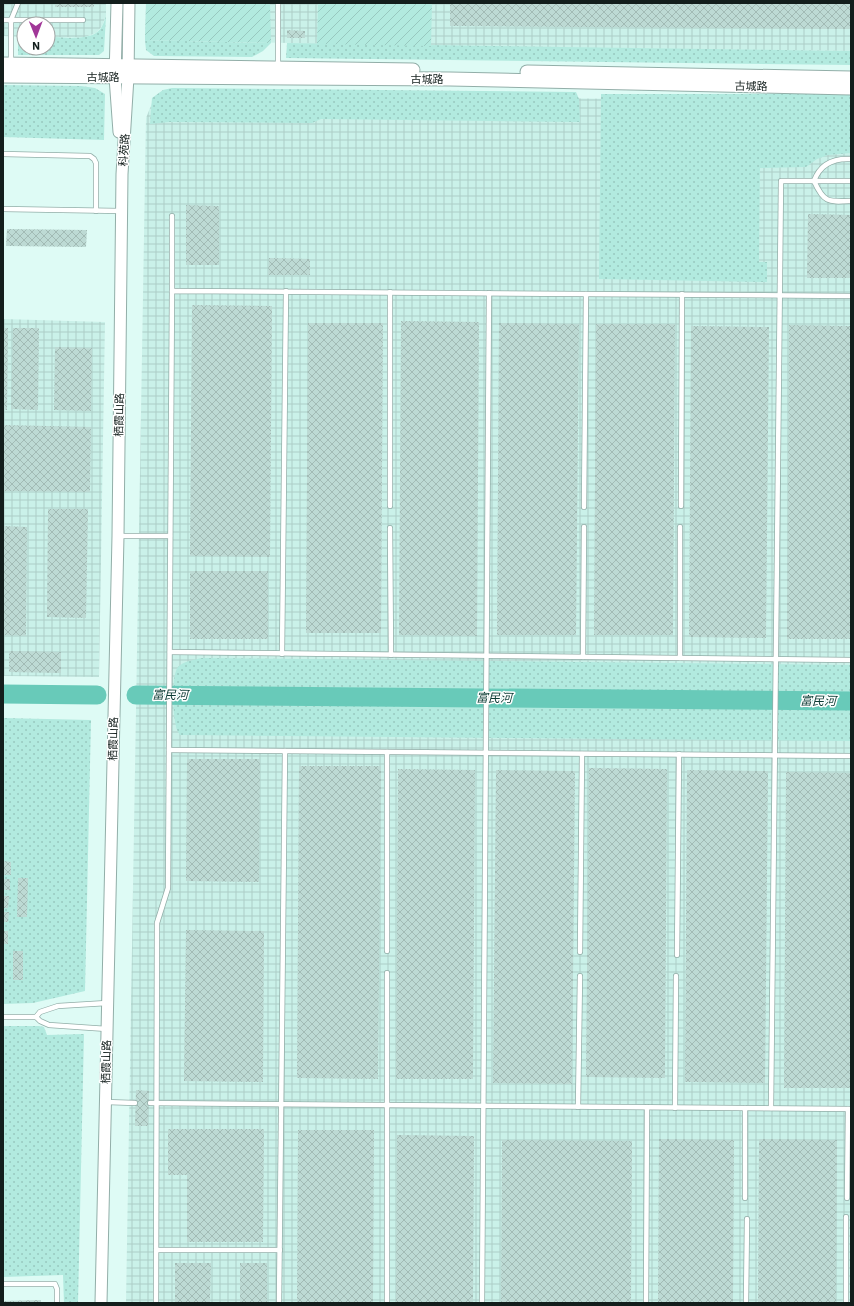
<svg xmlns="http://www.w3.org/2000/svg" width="854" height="1306" font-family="'IBM Plex Sans','Noto Sans SC',sans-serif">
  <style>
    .industrial { fill: url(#industrial-grid) }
    .grass { fill: url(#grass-dots) }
    .garden { fill: url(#garden-furrows) }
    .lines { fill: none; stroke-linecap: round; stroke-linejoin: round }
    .river { stroke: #68cab9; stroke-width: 19 }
    .building { fill: url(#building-cross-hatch) }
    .service-casing { stroke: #92aea8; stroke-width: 6 }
    .tertiary-casing { stroke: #92aea8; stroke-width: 13 }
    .secondary-casing { stroke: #92aea8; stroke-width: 15 }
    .service { stroke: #fff; stroke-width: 4.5 }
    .tertiary { stroke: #fff; stroke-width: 11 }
    .secondary { stroke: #fff; stroke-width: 13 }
    .labels { text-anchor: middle; stroke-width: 3; stroke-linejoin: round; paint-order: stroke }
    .street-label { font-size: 11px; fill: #131e1c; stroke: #fff }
    .water-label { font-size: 12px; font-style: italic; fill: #0d3c35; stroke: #fff }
  </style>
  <defs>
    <pattern id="industrial-grid" width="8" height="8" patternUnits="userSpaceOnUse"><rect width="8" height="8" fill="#caf1e9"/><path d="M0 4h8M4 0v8" fill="none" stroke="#adcec7"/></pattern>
    <pattern id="grass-dots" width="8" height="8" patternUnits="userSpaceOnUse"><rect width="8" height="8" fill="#b2eadf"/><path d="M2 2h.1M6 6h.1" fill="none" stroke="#98c8bf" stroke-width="1.8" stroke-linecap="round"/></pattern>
    <pattern id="garden-furrows" width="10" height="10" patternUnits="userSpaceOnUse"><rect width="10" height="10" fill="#b2eadf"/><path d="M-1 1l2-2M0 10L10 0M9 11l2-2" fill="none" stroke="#98c8bf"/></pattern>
    <pattern id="building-cross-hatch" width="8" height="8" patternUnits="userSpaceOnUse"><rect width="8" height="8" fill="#bddad4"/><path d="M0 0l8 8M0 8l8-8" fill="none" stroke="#a2bbb5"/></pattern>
  </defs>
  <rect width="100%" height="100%" fill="#defbf5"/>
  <!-- industrial -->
  <g class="industrial">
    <polygon points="3,3 106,3 106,16 102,26 96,33 85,37 48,37 48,24 24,24 24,37 3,36"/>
    <polygon points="146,3 851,3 851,51 431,46 145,40"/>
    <polygon points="171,93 851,102 851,1303 126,1303 146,118 152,103"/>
    <polygon points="3,319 105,322 99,677 3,676"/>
  </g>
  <!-- grass -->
  <g class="grass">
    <path d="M 106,16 L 104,51 L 99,55 L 18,55 L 18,37 L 24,37 L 24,48 L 48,48 L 48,37 C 61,37 86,40 96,33 C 102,29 104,22 106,16 Z"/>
    <polygon points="145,40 271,43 263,51 252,57 154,56 146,50"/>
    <polygon points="287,43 851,51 851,65 286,58"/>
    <polygon points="3,85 81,86 95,88 105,94 104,140 3,137"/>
    <polygon points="172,88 576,92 579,99 580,122 321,119 312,123 169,122 150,124 152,98 163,90"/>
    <polygon points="601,94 851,94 851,153 828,155 817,159 806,167 760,168 759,262 767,262 767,282 599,279"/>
    <path d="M 201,658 L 851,665 L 851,741 L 180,735 C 178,732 176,729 176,726 C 173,716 171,675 178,667 C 184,661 194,660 201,658 Z"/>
    <polygon points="3,718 91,720 85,991 33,1003 3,1004"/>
    <polygon points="3,1026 39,1026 44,1027 47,1035 84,1034 78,1303 64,1303 63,1275 3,1277"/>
  </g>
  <!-- garden -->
  <g class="garden">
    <polygon points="146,3 270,3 271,43 145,40"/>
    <polygon points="318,3 432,3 431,46 317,44"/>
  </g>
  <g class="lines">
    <!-- river -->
    <g class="river">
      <polyline points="3,694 97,695"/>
      <polyline points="136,695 851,701"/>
    </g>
  </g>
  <!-- building -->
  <g class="building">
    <rect x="55" y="3" width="39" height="4"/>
    <polygon points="450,3 851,3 851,29 450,26"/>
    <polygon points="287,30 305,31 305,38 287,38"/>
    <polygon points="186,205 219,206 219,265 186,265"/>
    <polygon points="808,214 851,215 851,278 807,278"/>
    <polygon points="7,229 87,230 86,247 6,246"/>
    <polygon points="269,258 310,259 310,275 268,275"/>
    <polygon points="192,305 272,306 270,557 190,556"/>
    <polygon points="401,321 479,322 477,636 399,635"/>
    <polygon points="308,323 383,323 381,633 306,633"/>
    <polygon points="499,323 579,324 576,635 497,635"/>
    <polygon points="596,324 675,324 673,635 594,635"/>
    <polygon points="789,325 851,326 851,639 787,639"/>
    <polygon points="691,326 769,327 766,638 689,637"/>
    <polygon points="3,328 8,328 7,410 3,410"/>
    <polygon points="13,328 39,328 38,410 11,409"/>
    <polygon points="55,347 92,348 91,411 54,410"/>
    <polygon points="3,425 91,427 90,492 3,491"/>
    <polygon points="48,509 88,509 86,618 47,617"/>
    <polygon points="3,526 27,527 26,636 3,635"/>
    <rect x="190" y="571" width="78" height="68"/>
    <polygon points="9,651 61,652 61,673 9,672"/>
    <polygon points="187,759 260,759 259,882 186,881"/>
    <polygon points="299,766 381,766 378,1079 297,1078"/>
    <polygon points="589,768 667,769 665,1078 586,1077"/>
    <polygon points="398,769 475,770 473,1079 396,1079"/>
    <polygon points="496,770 575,771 572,1084 493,1083"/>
    <polygon points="687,770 768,771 765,1083 685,1082"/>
    <polygon points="786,772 851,773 851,1088 784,1088"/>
    <polygon points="3,861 11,862 11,875 3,875"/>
    <polygon points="18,878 28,878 27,917 17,917"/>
    <rect x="3" y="879" width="7" height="11"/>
    <polygon points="3,896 9,896 8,908 3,908"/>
    <polygon points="3,912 9,912 8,922 3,922"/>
    <polygon points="186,930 264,931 263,1082 184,1081"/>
    <rect x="3" y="931" width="5" height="13"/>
    <rect x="13" y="951" width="10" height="29"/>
    <polygon points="136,1090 149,1091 148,1126 135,1126"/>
    <polygon points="168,1129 264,1129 263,1242 187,1242 187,1175 168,1175"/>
    <polygon points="298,1130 374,1130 373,1303 297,1303"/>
    <polygon points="397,1135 474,1136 473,1303 396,1303"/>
    <polygon points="659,1139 734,1140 733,1303 658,1303"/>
    <polygon points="759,1139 837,1140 836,1303 758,1303"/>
    <polygon points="502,1140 632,1141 631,1303 501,1303"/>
    <polygon points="175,1263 211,1263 210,1303 175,1303"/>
    <rect x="240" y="1263" width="27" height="40"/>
    <polygon points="41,1300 41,1303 3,1303 3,1301"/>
  </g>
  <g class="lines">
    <!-- service casing -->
    <g class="service-casing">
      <g id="service">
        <polyline points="3,20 83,20"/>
        <polyline points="11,62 11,20 18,3"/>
        <polyline points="278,66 278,3"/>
        <polyline points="3,154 90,156 94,159 96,163 96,211"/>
        <path d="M 851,159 C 834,158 820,164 814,181 C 824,203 828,202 851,201"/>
        <polyline points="3,209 121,211"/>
        <polyline points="172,216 172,291"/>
        <polyline points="390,292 390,506"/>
        <polyline points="681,506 682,294"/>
        <polyline points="584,507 586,294"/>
        <polyline points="390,528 391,655"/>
        <polyline points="118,536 170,536"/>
        <polyline points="170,652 851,660"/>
        <polyline points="282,654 286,291"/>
        <polyline points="583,657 584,527"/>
        <polyline points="680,658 680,527"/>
        <polyline points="169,750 851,756"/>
        <polyline points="387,951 387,752"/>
        <polyline points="580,952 582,754"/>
        <polyline points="677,955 679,754"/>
        <polyline points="3,1017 36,1017"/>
        <polyline points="107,1029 49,1025 40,1021 36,1017 40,1012 58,1006 107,1003"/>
        <polyline points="106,1102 135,1103"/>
        <polyline points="150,1103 851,1109"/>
        <polyline points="578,1107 580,976"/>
        <polyline points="675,1108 676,976"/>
        <polyline points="745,1108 745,1198"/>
        <polyline points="771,1108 781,181 851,181"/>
        <polyline points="847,1198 848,1109"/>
        <polyline points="846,1217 846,1303"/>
        <polyline points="156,1250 280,1250"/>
        <polyline points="3,1284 55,1284 57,1289 57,1303"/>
        <polyline points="156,1303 157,923 168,888 172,291 851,296"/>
        <polyline points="279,1303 285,751"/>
        <polyline points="387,1303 387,973"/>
        <polyline points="482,1303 489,293"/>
        <polyline points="646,1303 647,1107"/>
        <polyline points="746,1303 747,1219"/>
      </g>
    </g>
    <!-- tertiary casing -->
    <g class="tertiary-casing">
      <g id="tertiary">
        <polyline points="117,3 115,77 119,132"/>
        <polyline points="101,1303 118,536 122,174 128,77 129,3"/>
      </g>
    </g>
    <!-- secondary casing -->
    <g class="secondary-casing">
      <g id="secondary">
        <polyline points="3,64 413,70"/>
        <polyline points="527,72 851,78"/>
        <polyline points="3,76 450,79 851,88"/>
      </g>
    </g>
    <!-- service -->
    <use href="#service" class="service"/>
    <!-- tertiary -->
    <use href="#tertiary" class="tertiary"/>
    <!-- secondary -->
    <use href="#secondary" class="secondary"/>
  </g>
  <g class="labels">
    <!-- street labels -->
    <g class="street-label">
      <text x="103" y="81">古城路</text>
      <text x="427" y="83">古城路</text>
      <text transform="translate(751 86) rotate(1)" y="4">古城路</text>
      <text transform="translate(124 150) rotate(-86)" y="4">科苑路</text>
      <text transform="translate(119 415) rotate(-89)" y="4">栖霞山路</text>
      <text transform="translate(113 739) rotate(-89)" y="4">栖霞山路</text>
      <text transform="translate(106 1062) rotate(-89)" y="4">栖霞山路</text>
    </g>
    <!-- water labels -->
    <g class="water-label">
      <text transform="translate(170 695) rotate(1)" y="4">富民河</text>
      <text transform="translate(494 698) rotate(1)" y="4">富民河</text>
      <text transform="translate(818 701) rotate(1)" y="4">富民河</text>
    </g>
  </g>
  <!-- border -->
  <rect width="854" height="1306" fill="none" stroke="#131e1c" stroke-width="8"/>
  <!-- north arrow -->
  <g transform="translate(36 36) rotate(179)"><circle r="19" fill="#ffffff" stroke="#a1a5a4"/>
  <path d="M0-3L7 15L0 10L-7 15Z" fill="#a13798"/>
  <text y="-6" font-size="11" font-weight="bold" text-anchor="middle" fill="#131e1c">N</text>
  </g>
</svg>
